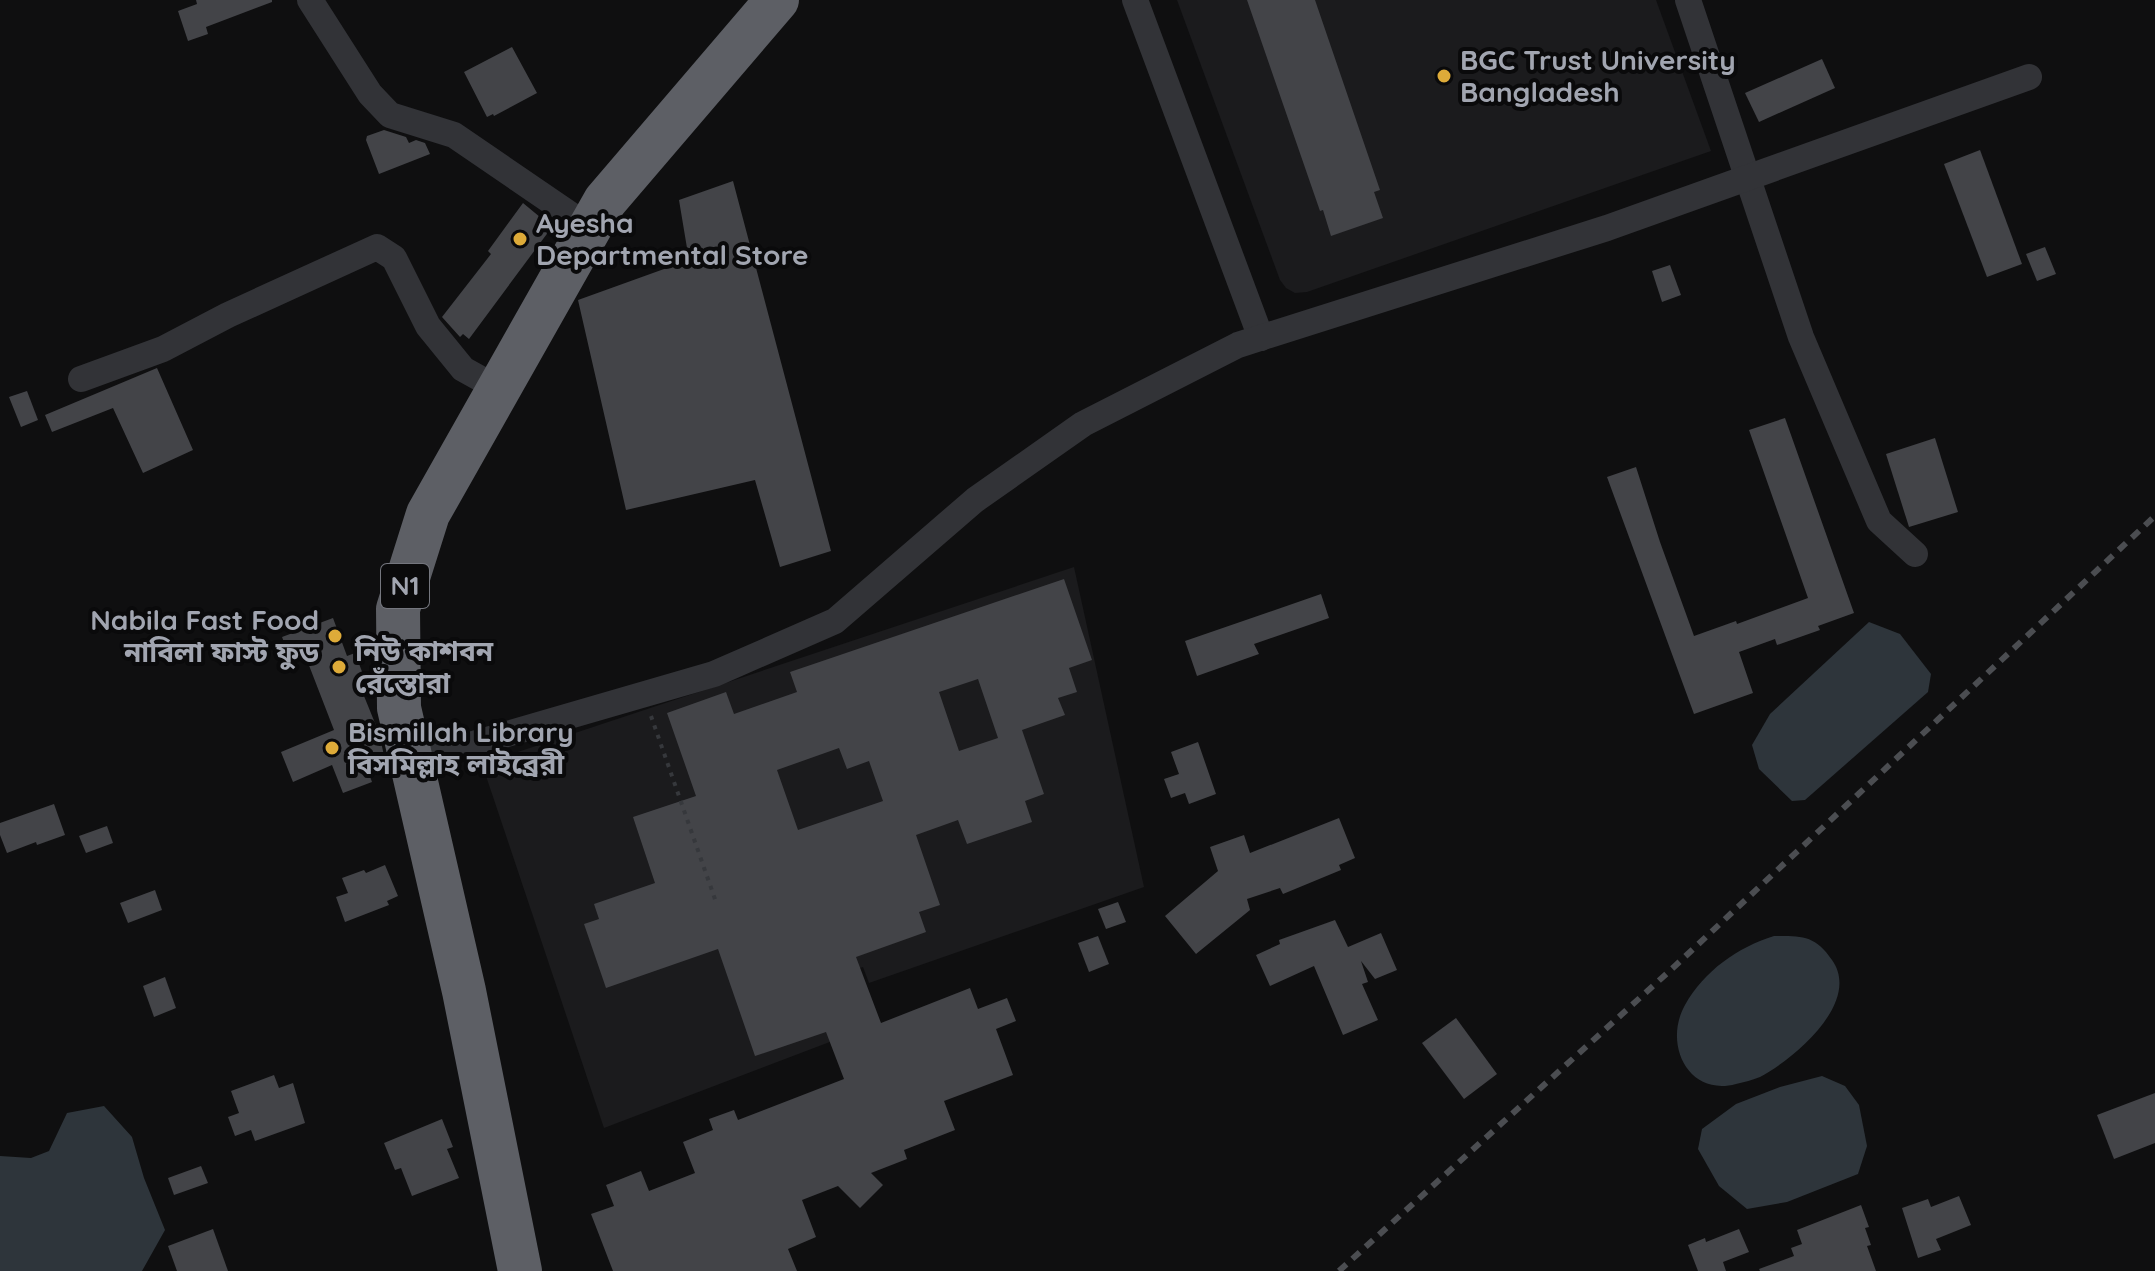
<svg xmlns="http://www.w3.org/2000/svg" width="2155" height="1271" font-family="Quicksand,'Noto Sans Bengali',sans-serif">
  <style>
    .built { fill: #1b1b1d }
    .water { fill: #2e353b }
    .building { fill: #434448; fill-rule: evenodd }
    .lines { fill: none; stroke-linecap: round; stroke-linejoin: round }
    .path { stroke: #36383c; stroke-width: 4; stroke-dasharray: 4 6; stroke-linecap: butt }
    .street { stroke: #323337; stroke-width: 26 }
    .highway { stroke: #5d5f65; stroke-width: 44 }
    .rail { stroke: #4b4d51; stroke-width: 6; stroke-dasharray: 10 8; stroke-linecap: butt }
    .poi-dot { fill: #deab39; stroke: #0a0a0b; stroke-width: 3 }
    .labels { text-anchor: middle; stroke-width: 8; stroke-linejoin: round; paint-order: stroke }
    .shield { fill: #0a0a0b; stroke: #74767e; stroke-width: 2 }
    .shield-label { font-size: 26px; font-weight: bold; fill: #a1a5b0 }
    .poi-label { font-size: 28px; font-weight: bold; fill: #a1a5b0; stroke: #0a0a0b; text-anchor: start }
  </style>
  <rect width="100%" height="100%" fill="#0f0f10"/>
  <!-- built -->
  <g class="built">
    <polygon points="1177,0 1656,0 1711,151 1307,292 1295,293 1286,288 1280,280"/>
    <polygon points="1074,567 1144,887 869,983 863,967 835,977 856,1032 604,1128 482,764"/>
  </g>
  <!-- water -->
  <g class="water">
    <polygon points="1869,622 1900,634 1931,674 1928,692 1805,800 1792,801 1759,769 1752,745 1770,714"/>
    <path d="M 1774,936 C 1802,936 1815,935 1832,960 C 1862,1002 1794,1059 1760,1077 C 1753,1080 1744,1082 1736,1084 C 1688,1097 1663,1044 1685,1005 C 1704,971 1738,947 1774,936 Z"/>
    <polygon points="1822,1076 1845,1086 1859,1105 1867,1146 1858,1174 1787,1202 1747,1209 1719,1186 1698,1149 1702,1129 1736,1104 1780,1087"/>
    <polygon points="104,1106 132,1137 144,1178 165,1230 142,1271 0,1271 0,1156 31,1158 49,1151 67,1113"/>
  </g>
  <!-- building -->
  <g class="building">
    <polygon points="196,0 272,0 272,2 206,27 208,34 188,41 178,11 197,4"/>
    <polygon points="1247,0 1315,0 1380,190 1374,192 1383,218 1331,236 1323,210 1320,211"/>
    <polygon points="512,47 537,93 494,116 493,114 487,117 464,72"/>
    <polygon points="1822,59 1835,88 1759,122 1745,93"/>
    <polygon points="384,130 406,137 409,143 416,140 425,143 430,154 379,174 366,140 367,136"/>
    <polygon points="1980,150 2022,264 1987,277 1944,164"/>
    <polygon points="733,181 831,551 780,567 755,480 626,510 578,300 689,260 679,200"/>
    <polygon points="523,203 552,227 469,339 463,334 460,337 442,317 491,254 488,251"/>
    <polygon points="2045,247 2056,274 2037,281 2026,254"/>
    <polygon points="1670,265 1681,295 1662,302 1652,271"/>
    <polygon points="157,368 193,450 143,473 113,408 52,432 45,415"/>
    <polygon points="27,391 38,420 21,427 9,397"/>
    <polygon points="1785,418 1854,613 1818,626 1820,630 1777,645 1775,639 1739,652 1753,693 1694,714 1607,477 1636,467 1660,542 1694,636 1736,621 1737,624 1808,598 1749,430"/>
    <polygon points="1935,438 1958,512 1909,527 1886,454"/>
    <path d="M 1064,579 L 1092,660 L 1069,668 L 1077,692 L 1058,698 L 1065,715 L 1022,730 L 1044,794 L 1025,801 L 1032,822 L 967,844 L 958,820 L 916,835 L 940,905 L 919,912 L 926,932 L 856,957 L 881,1023 L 970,988 L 978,1009 L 1007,998 L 1016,1021 L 996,1029 L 1013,1075 L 944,1101 L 955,1130 L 904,1150 L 907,1159 L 871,1173 L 883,1185 L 860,1208 L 838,1186 L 802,1200 L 816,1237 L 788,1249 L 797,1271 L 613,1271 L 591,1214 L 614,1206 L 606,1185 L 641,1171 L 649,1191 L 695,1173 L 683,1142 L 713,1130 L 709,1119 L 734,1110 L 738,1120 L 844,1079 L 826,1032 L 755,1056 L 718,949 L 606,988 L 584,924 L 599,919 L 594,904 L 655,883 L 633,817 L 696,796 L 667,713 L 726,692 L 734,714 L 797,692 L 790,672 ZM 978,679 L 998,738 L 959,751 L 939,692 ZM 839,748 L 847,769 L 869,761 L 883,801 L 798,830 L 777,770 Z"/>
    <polygon points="1321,594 1329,618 1254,644 1259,654 1197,676 1185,641"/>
    <polygon points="333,618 347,656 355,653 370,693 364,696 379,733 385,760 367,768 372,782 343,793 332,765 293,782 281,752 334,730 305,655 291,660 282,637"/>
    <polygon points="1198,742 1216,794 1189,804 1185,793 1171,798 1164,779 1179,774 1171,752"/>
    <polygon points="54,804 65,835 37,845 36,842 7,853 0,835 0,823"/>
    <polygon points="1339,818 1355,858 1339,865 1341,870 1283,894 1280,888 1247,899 1250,910 1196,954 1165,916 1218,871 1210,847 1244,835 1250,853"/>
    <polygon points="107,826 113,843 86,853 79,836"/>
    <polygon points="385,865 398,896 387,901 389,905 345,922 336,897 348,893 342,878 364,870 366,873"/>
    <polygon points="155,890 162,910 128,923 120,903"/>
    <polygon points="1118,902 1126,922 1106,929 1098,909"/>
    <polygon points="1335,920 1348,947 1381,933 1397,970 1375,979 1361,961 1368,982 1362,984 1378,1020 1343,1035 1314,966 1270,986 1256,955 1280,944 1279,940"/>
    <polygon points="1098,936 1109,964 1089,972 1078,943"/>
    <polygon points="165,977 176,1008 154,1017 143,986"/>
    <polygon points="1456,1018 1497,1074 1464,1099 1422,1043"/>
    <polygon points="274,1075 279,1088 293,1083 305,1123 255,1141 251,1130 235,1136 228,1117 239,1113 231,1091"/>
    <polygon points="2155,1093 2155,1143 2114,1159 2097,1115"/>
    <polygon points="442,1119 453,1147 447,1149 459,1178 412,1196 401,1168 395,1170 384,1143"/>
    <polygon points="201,1166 208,1183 174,1195 168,1178"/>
    <polygon points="1959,1196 1971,1225 1936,1239 1941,1250 1918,1258 1902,1208 1928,1199 1931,1207"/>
    <polygon points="1861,1205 1869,1227 1865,1228 1871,1245 1867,1246 1876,1271 1760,1271 1759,1269 1794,1256 1791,1248 1802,1244 1797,1230"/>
    <polygon points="213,1229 228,1271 177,1271 168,1246"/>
    <polygon points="1739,1229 1749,1252 1723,1262 1726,1271 1698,1271 1688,1245 1705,1238 1706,1242"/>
  </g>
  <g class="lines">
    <!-- path -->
    <polyline class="path" points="651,716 716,902"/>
    <!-- street -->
    <g class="street">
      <polyline points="310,0 370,94 390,115 454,135 590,228"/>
      <polyline points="1135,0 1261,338"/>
      <polyline points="1688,0 1801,337 1879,521 1915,554"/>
      <polyline points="81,379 163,349 228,315 377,247 394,258 428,326 463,369 499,389"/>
      <polyline points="411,762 714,674 835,621 975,500 1083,424 1238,345 1607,228 2029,77"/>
    </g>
    <!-- highway -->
    <polyline class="highway" points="520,1271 464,991 399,708 398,609 428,514 605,201 777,0"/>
    <!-- rail -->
    <polyline class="rail" points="1339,1271 1675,966 2155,516"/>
  </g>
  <!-- markers -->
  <g class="poi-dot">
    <circle cx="1444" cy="76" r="8"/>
    <circle cx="520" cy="239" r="8"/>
    <circle cx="335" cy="636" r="8"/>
    <circle cx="339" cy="667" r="8"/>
    <circle cx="332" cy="748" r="8"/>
  </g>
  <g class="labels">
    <!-- shield labels -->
    <rect class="shield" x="381" y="564" width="48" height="44" rx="6"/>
    <g class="shield-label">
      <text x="405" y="595">N1</text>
    </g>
    <!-- poi labels -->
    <g class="poi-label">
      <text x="1460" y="70">BGC Trust University<tspan x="1460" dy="32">Bangladesh</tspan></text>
      <text x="536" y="233">Ayesha<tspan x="536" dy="32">Departmental Store</tspan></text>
      <text x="319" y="630" text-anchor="end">Nabila Fast Food<tspan x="319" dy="32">নাবিলা ফাস্ট ফুড</tspan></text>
      <text x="355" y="661">নিউ কাশবন<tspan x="355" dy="32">রেঁস্তোরা</tspan></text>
      <text x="348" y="742">Bismillah Library<tspan x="348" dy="32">বিসমিল্লাহ লাইব্রেরী</tspan></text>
    </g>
  </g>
</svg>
